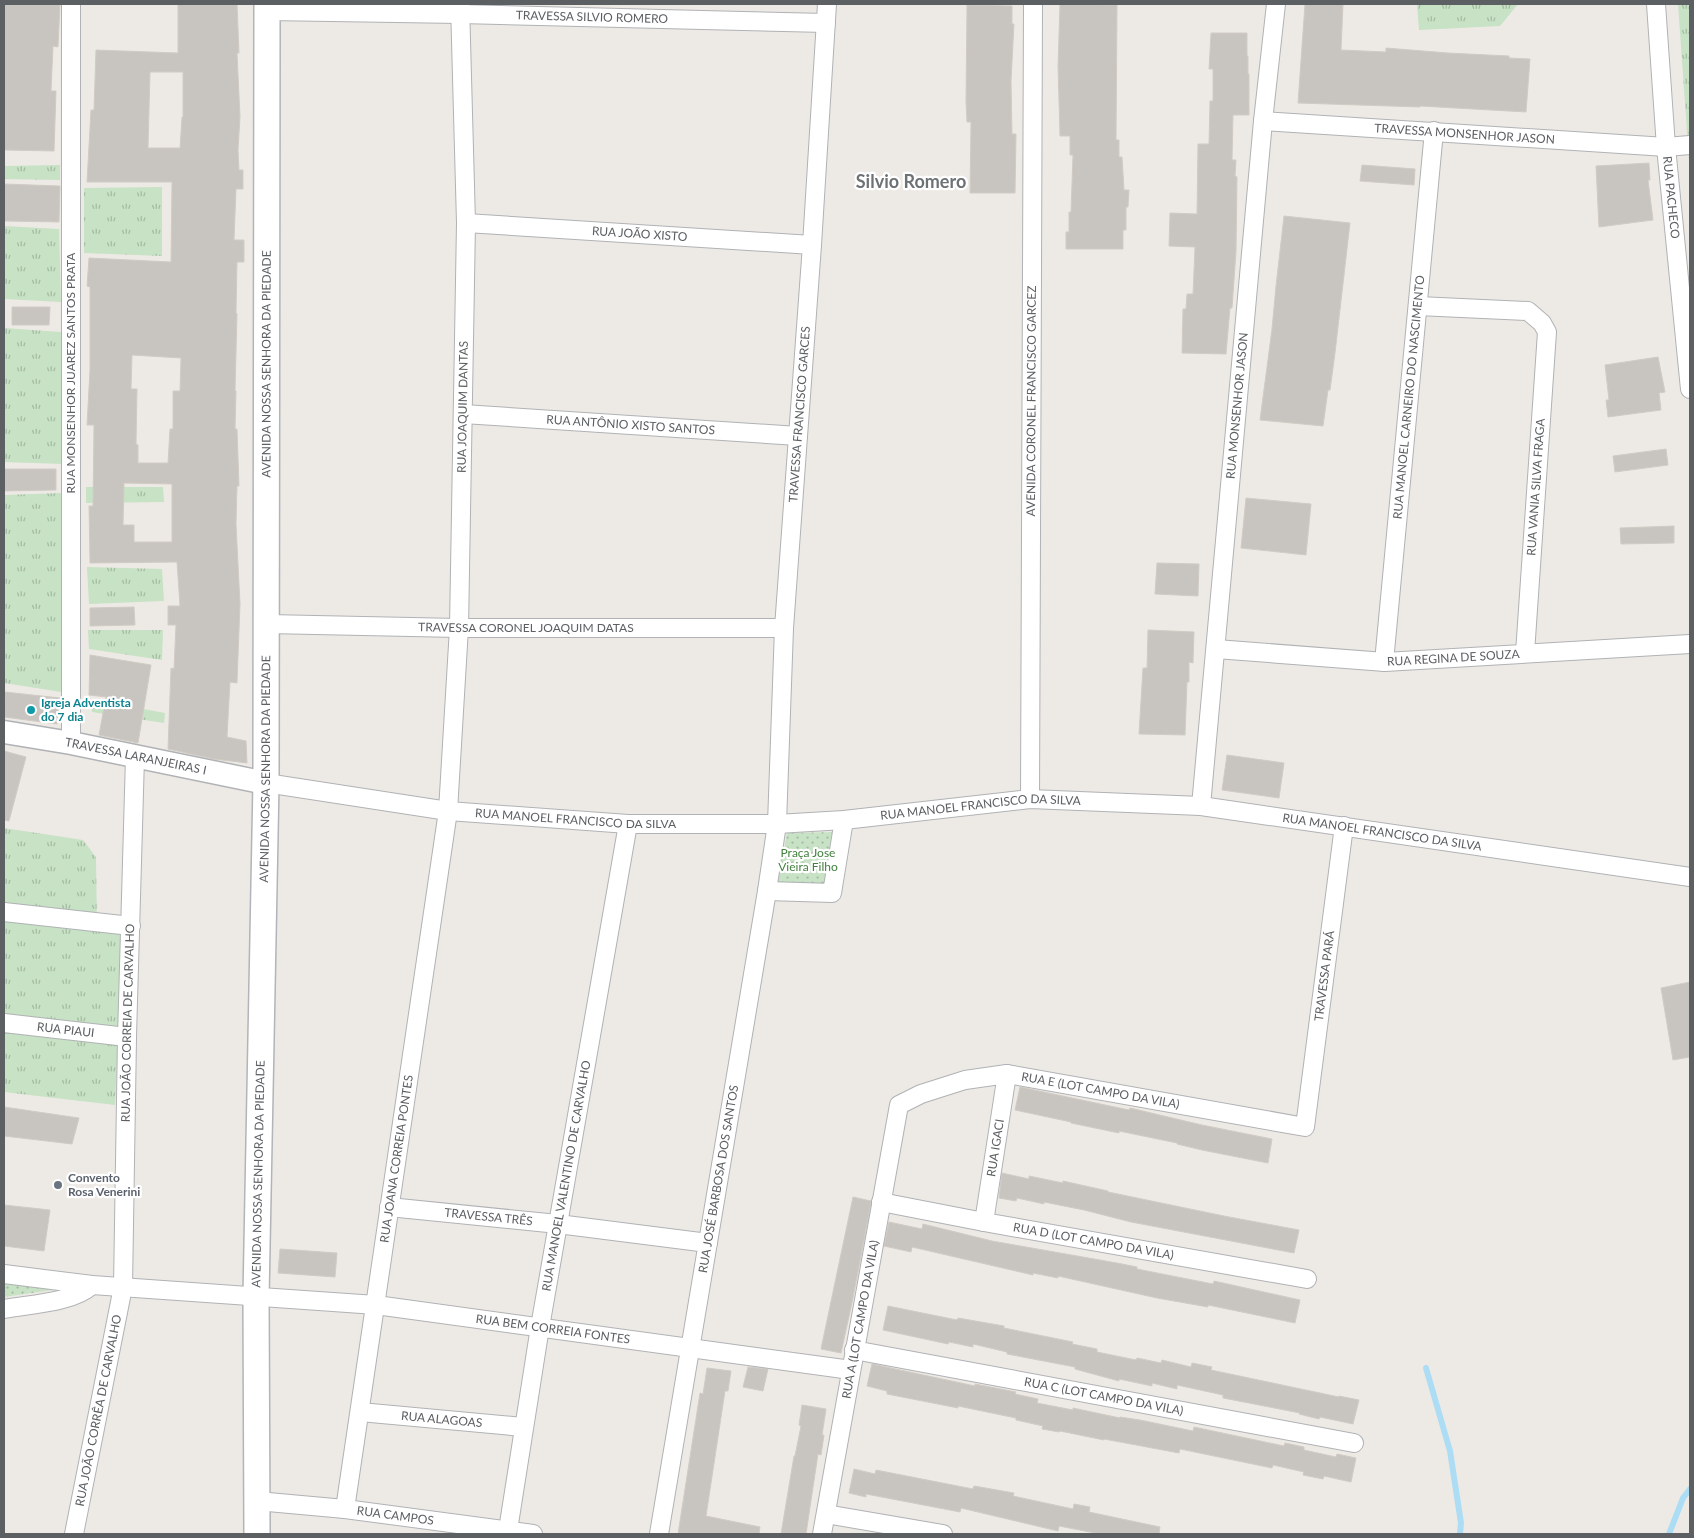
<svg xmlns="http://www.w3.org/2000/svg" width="1694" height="1538" font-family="Lato,sans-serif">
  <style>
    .grass { fill: url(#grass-tufts) }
    .park { fill: url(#park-dots) }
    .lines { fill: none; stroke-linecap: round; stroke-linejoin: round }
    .stream { stroke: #adddf5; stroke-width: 6 }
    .building { fill: #c8c5c1; stroke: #d1cbc4; fill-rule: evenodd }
    .minor-casing { stroke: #b0b2b5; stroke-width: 20 }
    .tertiary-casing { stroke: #b0b2b5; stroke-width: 25 }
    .secondary-casing { stroke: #b1b4b8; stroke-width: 28 }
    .minor { stroke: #fff; stroke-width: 18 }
    .tertiary { stroke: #fff; stroke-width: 22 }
    .secondary { stroke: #fff; stroke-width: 25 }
    .culture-dot { fill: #0f9aa8; stroke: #fff; stroke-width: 2 }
    .worship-dot { fill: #6b7280; stroke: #fff; stroke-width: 2 }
    .labels { text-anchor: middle; stroke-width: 4.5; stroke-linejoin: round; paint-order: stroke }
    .street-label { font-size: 12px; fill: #5c6063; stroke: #fff }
    .culture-label { font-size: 12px; font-weight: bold; fill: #0d838f; stroke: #fff; text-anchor: start }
    .park-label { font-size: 12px; fill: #43803f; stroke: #fff }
    .worship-label { font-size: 12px; font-weight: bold; fill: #5b616d; stroke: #fff; text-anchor: start }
    .district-label { font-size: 18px; font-weight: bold; fill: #6d7275; stroke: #fff }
  </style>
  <defs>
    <pattern id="grass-tufts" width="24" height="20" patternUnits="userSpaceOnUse" patternTransform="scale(1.25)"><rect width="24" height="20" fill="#c7e2c4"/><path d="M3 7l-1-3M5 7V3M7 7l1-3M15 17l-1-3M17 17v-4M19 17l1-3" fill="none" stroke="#a5bba3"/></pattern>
    <pattern id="park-dots" width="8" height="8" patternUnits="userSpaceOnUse" patternTransform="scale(1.25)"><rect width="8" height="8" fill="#c7e2c4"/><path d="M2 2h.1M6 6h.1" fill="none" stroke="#a5bba3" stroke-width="1.8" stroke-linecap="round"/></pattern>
  </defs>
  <rect width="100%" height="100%" fill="#edeae5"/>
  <!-- grass -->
  <g class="grass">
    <polygon points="1417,4 1518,4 1500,26 1419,30"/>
    <polygon points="1678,4 1690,4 1690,177 1689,160"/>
    <polygon points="60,165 60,180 4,179 4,166"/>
    <polygon points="162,187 162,256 84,253 84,188"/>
    <polygon points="4,226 59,229 61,302 4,299"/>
    <polygon points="4,328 61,332 63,464 4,462"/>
    <polygon points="86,487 163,487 164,502 86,503"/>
    <polygon points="62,493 68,693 4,683 4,495"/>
    <polygon points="87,567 162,569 164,601 89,604"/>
    <polygon points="88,630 163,630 162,660 89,649"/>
    <polygon points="90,699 165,713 164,723 92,712"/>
    <polygon points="4,828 83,840 96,857 97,930 123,931 115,1105 4,1092"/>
  </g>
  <!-- park -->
  <g class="park">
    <polygon points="838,832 828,888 777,886 787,833"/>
    <polygon points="4,1282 73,1287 4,1297"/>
  </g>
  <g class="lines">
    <!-- stream -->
    <g class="stream">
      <polyline points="1426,1368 1450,1451 1461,1523 1460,1534"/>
      <polyline points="1669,1534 1683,1498 1690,1489"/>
    </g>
  </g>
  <!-- building -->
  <g class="building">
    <polygon points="4,4 60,4 58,47 53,46 51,91 56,91 54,151 4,150"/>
    <path d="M 178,4 L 237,4 L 239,53 L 237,53 L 240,117 L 238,150 L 239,170 L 243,170 L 243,189 L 236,189 L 234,240 L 244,240 L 244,262 L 237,262 L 236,313 L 237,314 L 235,391 L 236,391 L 235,429 L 237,429 L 239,486 L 237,486 L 236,524 L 240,604 L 237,683 L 230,682 L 227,737 L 246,741 L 247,763 L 214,759 L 168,749 L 171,668 L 174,669 L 176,625 L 168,625 L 168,606 L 180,606 L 177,562 L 90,563 L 89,506 L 93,506 L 94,425 L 87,425 L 90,370 L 90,287 L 87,286 L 89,258 L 171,262 L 172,182 L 87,182 L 91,110 L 94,110 L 96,50 L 178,53 ZM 150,72 L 183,72 L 183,117 L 182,117 L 180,148 L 148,148 ZM 132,355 L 181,358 L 180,391 L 173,391 L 173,429 L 170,429 L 168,463 L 138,463 L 138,445 L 136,444 L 137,389 L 131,389 ZM 124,483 L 172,484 L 172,542 L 134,542 L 134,525 L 123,525 Z"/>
    <polygon points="1060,4 1117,5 1116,140 1119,140 1119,157 1122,157 1124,190 1129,190 1128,207 1126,207 1126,230 1123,230 1123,249 1066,249 1066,232 1069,232 1069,212 1071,212 1073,155 1070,155 1070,136 1060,136 1058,66"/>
    <polygon points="1305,4 1343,4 1341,50 1386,52 1386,48 1448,53 1509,56 1509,58 1530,59 1526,112 1420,106 1420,107 1298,103"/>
    <polygon points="967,5 1012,6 1012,24 1014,24 1011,81 1012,134 1016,134 1015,193 970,193 971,122 967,122 966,101"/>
    <polygon points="1211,33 1247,33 1247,56 1248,56 1248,74 1249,74 1249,115 1233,115 1232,160 1236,160 1235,176 1237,177 1236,252 1232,308 1230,308 1226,354 1182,353 1183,309 1186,309 1187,294 1193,294 1195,247 1169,246 1170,213 1197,214 1198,144 1209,144 1210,101 1213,101 1213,69 1209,69"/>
    <polygon points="1649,163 1650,180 1648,180 1653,220 1599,227 1596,166"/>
    <polygon points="1362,165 1415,169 1414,185 1360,181"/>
    <polygon points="4,184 60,186 59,222 4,221"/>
    <polygon points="1284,216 1350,223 1335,353 1330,390 1328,390 1323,426 1260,420 1272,329 1276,286"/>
    <polygon points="12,307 50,307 49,325 12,325"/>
    <polygon points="1658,357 1665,392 1659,393 1661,410 1608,417 1606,400 1609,400 1605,365"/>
    <polygon points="1666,449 1668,465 1615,472 1613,456"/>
    <polygon points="4,469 56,469 56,490 4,491"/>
    <polygon points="1246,498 1311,504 1306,555 1241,548"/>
    <polygon points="1674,526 1674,543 1621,544 1620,528"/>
    <polygon points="1157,563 1199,564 1198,596 1155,594"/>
    <polygon points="134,607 135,625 90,626 90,608"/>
    <polygon points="1148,630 1194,632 1193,663 1189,662 1189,682 1187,682 1185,735 1139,734 1143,668 1147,668"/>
    <polygon points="90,655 151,665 138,743 99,735 106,697 89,695"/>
    <polygon points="5,692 60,698 57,724 4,717"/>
    <polygon points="4,751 26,757 9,821 4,820"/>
    <polygon points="1227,755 1284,763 1279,798 1222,790"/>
    <polygon points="1690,982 1690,1057 1673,1060 1661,988"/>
    <polygon points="1020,1087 1129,1110 1130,1108 1202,1125 1272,1139 1268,1163 1202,1150 1177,1144 1177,1143 1119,1131 1119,1133 1071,1123 1071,1122 1015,1110"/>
    <polygon points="4,1107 79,1118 72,1144 4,1136"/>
    <polygon points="1002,1173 1029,1179 1029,1176 1063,1183 1063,1181 1108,1191 1108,1192 1224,1216 1299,1230 1294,1253 1131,1222 1084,1210 1044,1202 1044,1204 1017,1198 1016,1201 999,1198"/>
    <polygon points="853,1197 871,1201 871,1203 853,1298 841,1353 821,1349"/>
    <polygon points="4,1205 50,1210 44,1251 4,1246"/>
    <polygon points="889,1222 922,1229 923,1224 992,1241 1117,1263 1137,1267 1137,1269 1213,1284 1214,1281 1300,1300 1295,1323 1208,1305 1208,1307 1157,1298 1058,1276 1058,1278 1033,1273 1033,1275 912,1247 911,1252 884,1246"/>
    <polygon points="280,1249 337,1253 335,1277 278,1273"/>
    <polygon points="888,1306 957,1320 958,1318 1004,1326 1004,1328 1073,1342 1072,1344 1097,1349 1097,1352 1136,1360 1137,1358 1161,1363 1162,1360 1191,1367 1192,1363 1212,1367 1211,1370 1339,1397 1339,1396 1359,1400 1353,1424 1320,1417 1319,1419 1299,1414 1300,1413 1223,1398 1223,1395 1177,1385 1177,1389 1152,1383 1152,1386 1119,1379 1119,1381 1075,1369 1075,1367 1007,1354 1007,1352 973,1344 973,1347 949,1342 948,1344 883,1330"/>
    <polygon points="872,1364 975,1386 975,1384 1016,1392 1015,1394 1038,1399 1037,1403 1073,1410 1073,1408 1120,1418 1120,1417 1140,1420 1193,1431 1194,1427 1284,1446 1285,1443 1304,1447 1304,1450 1336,1457 1337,1454 1356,1458 1351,1482 1324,1476 1323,1479 1303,1475 1304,1472 1273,1465 1272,1468 1180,1449 1179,1453 1104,1439 1104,1440 1060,1431 1059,1432 1042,1429 1043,1426 1016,1420 1016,1418 958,1406 958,1408 887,1394 887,1391 867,1386"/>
    <polygon points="748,1367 768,1369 763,1391 743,1387"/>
    <polygon points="707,1368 731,1371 728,1391 725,1391 706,1516 760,1527 759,1534 678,1534 700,1393 703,1394"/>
    <polygon points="802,1405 826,1409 822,1435 824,1435 821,1455 818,1454 806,1534 781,1534 794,1456 795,1456 801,1426 799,1425"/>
    <polygon points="854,1469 875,1474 876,1470 973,1489 974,1486 997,1490 1014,1493 1013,1496 1073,1509 1074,1504 1090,1507 1089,1512 1160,1527 1159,1534 1100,1534 1059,1526 1058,1531 961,1508 960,1512 866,1494 866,1497 849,1493"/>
  </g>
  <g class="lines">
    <!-- minor casing -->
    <g class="minor-casing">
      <g id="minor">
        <polyline points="71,4 71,743"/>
        <path id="s1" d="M 1656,4 L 1666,147 L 1690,389"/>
        <path id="s2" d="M 267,11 L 460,14 L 826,23"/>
        <path id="s3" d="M 1263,121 L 1666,147 L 1690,145"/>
        <path id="s4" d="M 466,223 L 812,245"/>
        <polyline points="1418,306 1528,311 1542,323 1547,332 1525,653"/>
        <path id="s5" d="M 463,414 L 798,436"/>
        <path id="s6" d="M 267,624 L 459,628 L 784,628"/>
        <path id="s7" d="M 1216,649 L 1385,662 L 1690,644"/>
        <path id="s8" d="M 1384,662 L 1434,131"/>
        <path id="s9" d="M 266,783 L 448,811 L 628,824 L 777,824 L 844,820 L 1030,799 L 1201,806 L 1690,877"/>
        <path id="s10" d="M 1030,799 L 1033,4"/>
        <path id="s11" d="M 1201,806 L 1263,121 L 1276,4"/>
        <polyline points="767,891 832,893 844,820"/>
        <polyline points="4,912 131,926"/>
        <path id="s12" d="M 4,1023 L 127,1037"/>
        <path id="s13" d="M 881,1202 L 984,1222 L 1307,1279"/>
        <path id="s14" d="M 389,1207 L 558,1224 L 708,1243"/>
        <path id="s15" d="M 984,1222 L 1007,1074"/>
        <path id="s16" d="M 4,1274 L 92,1285 L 376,1305 L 851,1370"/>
        <path d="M 4,1309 C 30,1304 72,1303 92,1285"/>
        <path id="s17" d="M 854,1350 L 1354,1443"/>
        <path id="s18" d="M 360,1412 L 523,1427"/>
        <path id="s19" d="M 257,1501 L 345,1509 L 533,1534"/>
        <path id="s20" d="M 345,1509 L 448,811 L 459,628 L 466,223 L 460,4"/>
        <polyline points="826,1514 943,1534"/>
        <path id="s21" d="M 508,1530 L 540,1327 L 628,824"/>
        <path id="s22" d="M 74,1534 L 123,1287 L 127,1037 L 135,757"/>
        <path id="s23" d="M 659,1534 L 767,891 L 777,824 L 784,628 L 812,245 L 827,4"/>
        <path id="s24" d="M 822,1534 L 899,1105 L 921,1094 L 965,1080 L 1007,1074 L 1305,1127 L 1344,826"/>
      </g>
    </g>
    <!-- tertiary casing -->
    <g class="tertiary-casing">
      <g id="tertiary">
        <path id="s25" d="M 4,732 L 71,743 L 266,783"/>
      </g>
    </g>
    <!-- secondary casing -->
    <g class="secondary-casing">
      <g id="secondary">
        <path id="s26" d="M 257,1534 L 256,1297 L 266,783 L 267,4"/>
      </g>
    </g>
    <!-- minor -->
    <use href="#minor" class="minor"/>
    <!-- tertiary -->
    <use href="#tertiary" class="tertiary"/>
    <!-- secondary -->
    <use href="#secondary" class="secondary"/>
  </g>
  <!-- markers -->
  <circle class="culture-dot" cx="31" cy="710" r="5"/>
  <circle class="worship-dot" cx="58" cy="1185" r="5"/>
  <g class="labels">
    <!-- street labels -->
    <g class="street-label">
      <text dy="4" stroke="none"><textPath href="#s2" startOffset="325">TRAVESSA SILVIO ROMERO</textPath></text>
      <text dy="4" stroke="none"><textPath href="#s3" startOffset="202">TRAVESSA MONSENHOR JASON</textPath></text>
      <text dy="4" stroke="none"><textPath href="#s1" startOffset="194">RUA PACHECO</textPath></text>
      <text dy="4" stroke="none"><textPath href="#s4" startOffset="174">RUA JOÃO XISTO</textPath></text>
      <text dy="4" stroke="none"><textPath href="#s26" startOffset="1170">AVENIDA NOSSA SENHORA DA PIEDADE</textPath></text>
      <text transform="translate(71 373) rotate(-90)" y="4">RUA MONSENHOR JUAREZ SANTOS PRATA</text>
      <text dy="4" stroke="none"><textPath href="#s8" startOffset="266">RUA MANOEL CARNEIRO DO NASCIMENTO</textPath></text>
      <text dy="4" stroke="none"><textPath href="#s10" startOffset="398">AVENIDA CORONEL FRANCISCO GARCEZ</textPath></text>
      <text dy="4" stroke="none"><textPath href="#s11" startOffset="402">RUA MONSENHOR JASON</textPath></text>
      <text dy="4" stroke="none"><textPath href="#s20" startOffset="1110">RUA JOAQUIM DANTAS</textPath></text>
      <text dy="4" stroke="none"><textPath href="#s23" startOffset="1130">TRAVESSA FRANCISCO GARCES</textPath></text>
      <text dy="4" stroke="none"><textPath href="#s5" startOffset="168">RUA ANTÔNIO XISTO SANTOS</textPath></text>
      <text transform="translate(1536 487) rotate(-86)" y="4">RUA VANIA SILVA FRAGA</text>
      <text dy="4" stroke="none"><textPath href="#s6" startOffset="259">TRAVESSA CORONEL JOAQUIM DATAS</textPath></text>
      <text dy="4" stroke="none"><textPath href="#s7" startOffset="238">RUA REGINA DE SOUZA</textPath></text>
      <text dy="4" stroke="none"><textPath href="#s25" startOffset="134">TRAVESSA LARANJEIRAS I</textPath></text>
      <text dy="4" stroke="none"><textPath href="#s26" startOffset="765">AVENIDA NOSSA SENHORA DA PIEDADE</textPath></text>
      <text dy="4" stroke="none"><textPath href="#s9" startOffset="718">RUA MANOEL FRANCISCO DA SILVA</textPath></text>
      <text dy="4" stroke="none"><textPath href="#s9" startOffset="312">RUA MANOEL FRANCISCO DA SILVA</textPath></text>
      <text dy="4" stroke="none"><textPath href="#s9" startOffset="1122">RUA MANOEL FRANCISCO DA SILVA</textPath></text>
      <text dy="4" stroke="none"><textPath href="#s24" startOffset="1004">TRAVESSA PARÁ</textPath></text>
      <text dy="4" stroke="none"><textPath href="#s22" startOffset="516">RUA JOÃO CORREIA DE CARVALHO</textPath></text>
      <text dy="4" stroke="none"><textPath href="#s12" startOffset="62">RUA PIAUI</textPath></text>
      <text dy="4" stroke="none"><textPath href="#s24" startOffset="644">RUA E (LOT CAMPO DA VILA)</textPath></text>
      <text dy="4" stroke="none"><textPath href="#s15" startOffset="75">RUA IGACI</textPath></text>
      <text dy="4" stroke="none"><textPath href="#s20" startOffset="354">RUA JOANA CORREIA PONTES</textPath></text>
      <text dy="4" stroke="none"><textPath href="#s26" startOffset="360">AVENIDA NOSSA SENHORA DA PIEDADE</textPath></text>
      <text dy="4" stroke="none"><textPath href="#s21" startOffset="359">RUA MANOEL VALENTINO DE CARVALHO</textPath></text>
      <text dy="4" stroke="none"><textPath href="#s23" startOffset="360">RUA JOSÉ BARBOSA DOS SANTOS</textPath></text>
      <text dy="4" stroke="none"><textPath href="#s14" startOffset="100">TRAVESSA TRÊS</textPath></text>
      <text dy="4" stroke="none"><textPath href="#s13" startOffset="216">RUA D (LOT CAMPO DA VILA)</textPath></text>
      <text dy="4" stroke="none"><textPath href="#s24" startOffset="218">RUA A (LOT CAMPO DA VILA)</textPath></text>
      <text dy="4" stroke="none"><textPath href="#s16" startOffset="552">RUA BEM CORREIA FONTES</textPath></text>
      <text dy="4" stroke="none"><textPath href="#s17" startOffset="254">RUA C (LOT CAMPO DA VILA)</textPath></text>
      <text dy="4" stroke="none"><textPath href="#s22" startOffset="126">RUA JOÃO CORRÊA DE CARVALHO</textPath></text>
      <text dy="4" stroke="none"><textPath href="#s18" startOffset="82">RUA ALAGOAS</textPath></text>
      <text dy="4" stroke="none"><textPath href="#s19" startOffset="139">RUA CAMPOS</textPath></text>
    </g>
    <!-- culture labels -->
    <g class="culture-label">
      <text x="41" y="707">Igreja Adventista<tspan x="41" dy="14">do 7 dia</tspan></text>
    </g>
    <!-- park labels -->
    <g class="park-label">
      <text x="808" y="857">Praça Jose<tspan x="808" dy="14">Vieira Filho</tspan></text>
    </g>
    <!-- worship labels -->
    <g class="worship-label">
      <text x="68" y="1182">Convento<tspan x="68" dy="14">Rosa Venerini</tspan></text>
    </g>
    <!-- district labels -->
    <g class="district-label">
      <text x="911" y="188">Silvio Romero</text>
    </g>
  </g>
  <!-- border -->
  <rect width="1694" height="1538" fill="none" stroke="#5c6063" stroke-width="10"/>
</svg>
